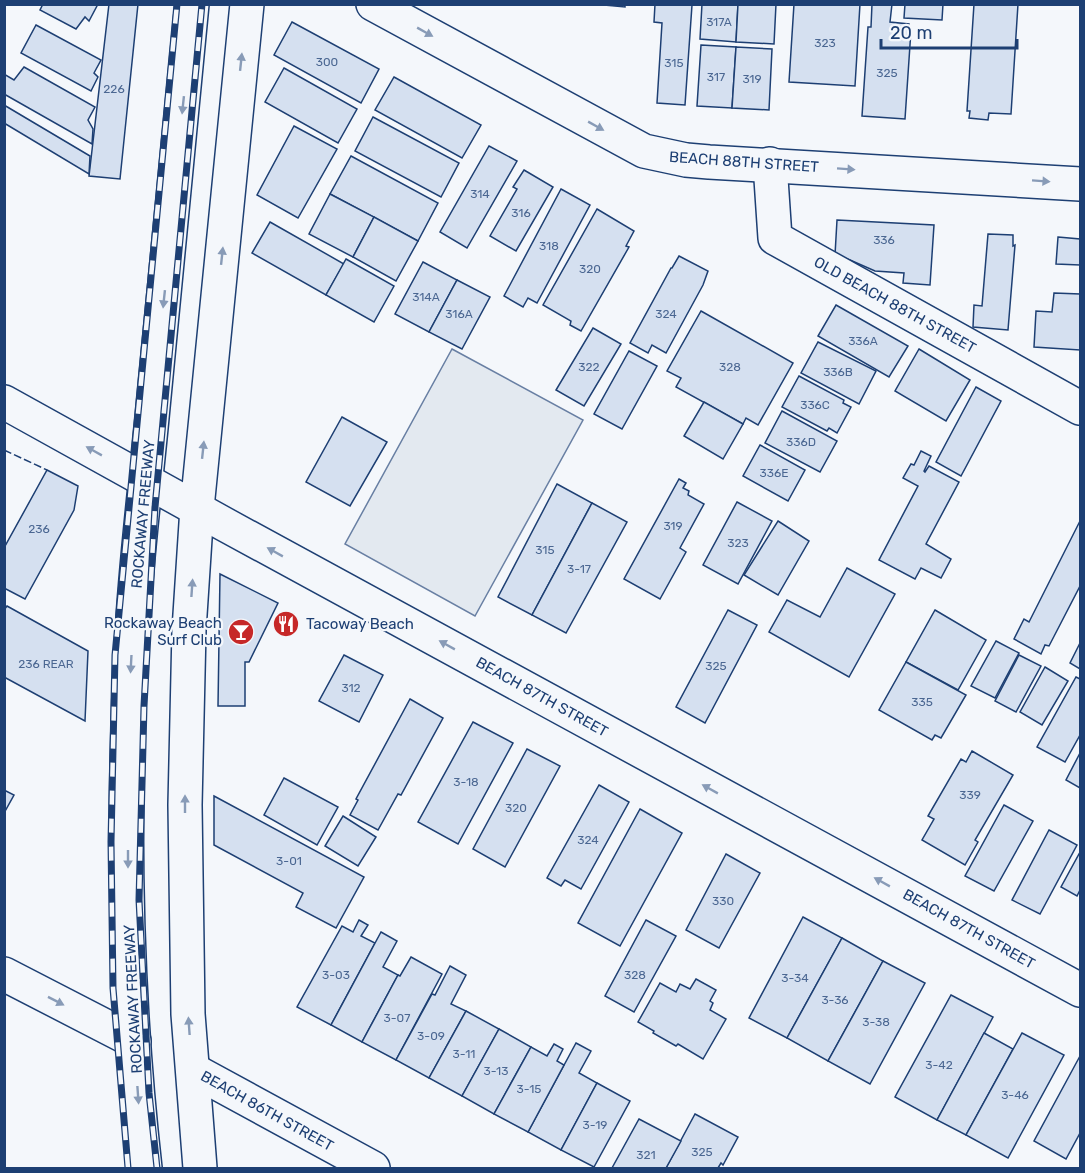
<svg xmlns="http://www.w3.org/2000/svg" width="1085" height="1173" font-family="Rubik,sans-serif">
  <style>
    .green { fill: #e3e9f0; stroke: #687fa3; stroke-width: 1.5 }
    .building { fill: #d5e0f0; stroke: #1d3f73; stroke-width: 1.5 }
    .lines { fill: none; stroke-linecap: round; stroke-linejoin: round }
    .minor-casing { stroke: #1d3f73; stroke-width: 36 }
    .minor { stroke: #f4f7fb; stroke-width: 33 }
    .rail-casing { stroke: #1d3f73; stroke-width: 7 }
    .rail { stroke: #f4f7fb; stroke-width: 4.5; stroke-dasharray: 14; stroke-linecap: butt }
    .fence { stroke: #1d3f73; stroke-width: 1.5; stroke-dasharray: 8 3; stroke-linecap: butt }
    .oneway { fill: #889bb7 }
    .labels { text-anchor: middle; stroke-width: 4.5; stroke-linejoin: round; paint-order: stroke }
    .number-label { font-size: 12px; fill: #4b6792 }
    .street-label { font-size: 15px; fill: #1d3f73; stroke: #f4f7fb }
    .poi-label { font-size: 15px; fill: #1d3f73; stroke: #f4f7fb; text-anchor: end }
  </style>
  <rect width="100%" height="100%" fill="#f4f7fb"/>
  <!-- green -->
  <polygon class="green" points="452,349 583,420 475,616 345,544"/>
  <!-- building -->
  <g class="building">
    <polygon points="43,4 98,4 89,21 85,17 76,29 40,10"/>
    <polygon points="109,4 138,4 120,179 89,176"/>
    <polygon points="593,4 625,4 625,7"/>
    <polygon points="655,4 692,5 685,105 657,103 662,23 654,22"/>
    <polygon points="702,4 738,4 736,42 700,39"/>
    <polygon points="738,4 776,4 774,44 736,42"/>
    <polygon points="794,4 860,4 855,86 789,82"/>
    <polygon points="872,4 892,4 890,22 909,24 909,30 911,30 905,119 862,116 868,27 871,27"/>
    <polygon points="905,4 943,4 942,20 904,18"/>
    <polygon points="974,4 1018,4 1011,114 989,113 988,120 969,118 970,111 967,111"/>
    <polygon points="292,22 379,69 361,103 274,55"/>
    <polygon points="36,25 101,60 94,73 98,77 91,91 21,53"/>
    <polygon points="701,45 736,47 732,108 697,106"/>
    <polygon points="736,47 772,49 769,110 732,108"/>
    <polygon points="24,67 95,107 88,120 93,129 92,144 4,94 4,74 14,80"/>
    <polygon points="284,68 357,109 338,143 265,102"/>
    <polygon points="394,77 481,125 462,158 375,110"/>
    <polygon points="4,105 90,156 89,174 4,123"/>
    <polygon points="373,117 459,163 441,197 355,151"/>
    <polygon points="294,126 337,149 298,218 257,195"/>
    <polygon points="489,146 517,161 467,248 440,232"/>
    <polygon points="351,156 438,203 418,241 330,194"/>
    <polygon points="524,170 553,187 516,251 490,236 517,189 513,187"/>
    <polygon points="561,189 590,205 537,303 528,298 523,307 504,296"/>
    <polygon points="330,194 374,217 353,257 309,234"/>
    <polygon points="597,209 634,231 626,246 629,247 581,331 570,325 571,321 543,305"/>
    <polygon points="374,217 418,241 396,281 353,257"/>
    <polygon points="837,220 934,225 930,285 903,283 904,273 875,271 850,260 835,255"/>
    <polygon points="270,222 344,264 326,295 252,253"/>
    <polygon points="988,234 1013,235 1013,246 1015,245 1008,330 973,327 974,305 982,306"/>
    <polygon points="1058,237 1080,239 1080,265 1056,264"/>
    <polygon points="679,256 708,271 703,285 666,353 652,345 648,353 630,343 671,268 672,268"/>
    <polygon points="346,259 394,286 374,322 326,295"/>
    <polygon points="423,262 457,280 429,332 395,314"/>
    <polygon points="457,280 490,297 462,349 429,332"/>
    <polygon points="1054,293 1080,294 1080,350 1034,347 1036,311 1052,312"/>
    <polygon points="836,305 908,346 889,377 818,336"/>
    <polygon points="701,311 793,363 758,425 746,418 743,424 676,387 681,378 667,371"/>
    <polygon points="593,328 621,344 584,406 556,390"/>
    <polygon points="818,342 876,371 859,404 801,373"/>
    <polygon points="919,349 970,380 946,421 895,391"/>
    <polygon points="629,351 657,366 622,429 594,414"/>
    <polygon points="799,376 844,400 843,403 851,407 837,433 829,428 827,431 782,407"/>
    <polygon points="976,387 1001,401 961,476 936,462"/>
    <polygon points="704,402 743,424 723,459 684,436"/>
    <polygon points="782,411 837,441 820,472 765,443"/>
    <polygon points="342,417 387,442 350,506 306,482"/>
    <polygon points="760,445 805,470 788,501 743,476"/>
    <polygon points="921,451 931,456 924,471 925,472 929,466 959,482 926,544 951,559 941,578 921,568 915,579 879,560 918,486 903,478 911,464 914,465"/>
    <polygon points="47,470 78,486 74,510 25,599 4,588 4,548"/>
    <polygon points="679,479 686,483 683,488 689,491 688,495 704,504 680,548 686,552 660,599 624,579"/>
    <polygon points="557,484 592,503 532,615 498,597"/>
    <polygon points="737,502 772,521 738,584 703,565"/>
    <polygon points="592,503 627,522 566,633 532,615"/>
    <polygon points="778,521 809,541 778,595 744,575"/>
    <polygon points="1080,521 1080,586 1049,646 1045,645 1041,654 1014,639 1024,619 1029,622"/>
    <polygon points="847,568 895,594 849,677 769,632 787,600 820,617"/>
    <polygon points="220,574 278,603 249,662 245,662 245,706 218,706"/>
    <polygon points="7,606 88,651 85,721 4,677 4,610"/>
    <polygon points="728,610 757,625 705,723 676,707"/>
    <polygon points="935,610 986,640 958,690 906,662"/>
    <polygon points="996,641 1019,653 995,698 971,686"/>
    <polygon points="1080,643 1080,669 1070,663"/>
    <polygon points="344,655 383,675 359,722 319,701"/>
    <polygon points="1019,655 1041,666 1016,712 995,701"/>
    <polygon points="906,662 966,695 941,738 935,735 932,740 879,710"/>
    <polygon points="1045,667 1068,681 1042,725 1020,712"/>
    <polygon points="1076,677 1080,679 1080,735 1065,762 1037,747"/>
    <polygon points="410,699 443,718 401,795 398,794 378,830 350,815 358,800 356,799"/>
    <polygon points="473,722 513,743 458,844 418,822"/>
    <polygon points="527,749 560,766 505,867 473,849"/>
    <polygon points="972,751 1013,775 975,840 978,842 965,865 922,840 934,819 928,816 961,759 966,762"/>
    <polygon points="1080,753 1080,788 1066,780"/>
    <polygon points="284,778 338,807 317,845 264,815"/>
    <polygon points="599,785 629,802 581,889 565,880 561,886 547,878"/>
    <polygon points="4,790 14,795 4,813"/>
    <polygon points="214,796 364,877 336,928 296,907 303,893 214,845"/>
    <polygon points="1004,805 1033,821 994,891 965,876"/>
    <polygon points="640,809 682,833 620,946 578,923"/>
    <polygon points="343,816 376,837 358,866 325,846"/>
    <polygon points="1049,830 1077,845 1040,914 1012,900"/>
    <polygon points="726,854 760,873 719,948 686,930"/>
    <polygon points="1079,854 1080,855 1080,890 1077,896 1061,887"/>
    <polygon points="803,917 842,938 787,1038 749,1018"/>
    <polygon points="359,920 368,925 361,936 375,943 331,1025 297,1007 342,926 353,932"/>
    <polygon points="646,920 676,936 634,1012 605,996"/>
    <polygon points="381,932 397,941 383,967 398,975 362,1042 331,1025"/>
    <polygon points="842,938 883,961 828,1061 787,1038"/>
    <polygon points="411,957 442,974 396,1060 362,1042 398,975 400,976"/>
    <polygon points="883,961 925,983 870,1084 828,1061"/>
    <polygon points="450,966 466,975 451,1004 466,1011 429,1078 396,1060 432,994 435,995"/>
    <polygon points="696,979 716,990 710,1001 713,1003 710,1010 726,1019 703,1059 678,1044 676,1046 653,1033 654,1031 638,1022 660,983 676,992 680,984 690,989"/>
    <polygon points="951,995 993,1017 937,1120 895,1097"/>
    <polygon points="466,1011 499,1029 462,1096 429,1078"/>
    <polygon points="499,1029 531,1047 494,1114 462,1096"/>
    <polygon points="984,1033 1013,1049 966,1135 937,1120"/>
    <polygon points="1022,1033 1064,1055 1008,1158 966,1135"/>
    <polygon points="576,1043 591,1051 579,1073 597,1083 561,1150 528,1132"/>
    <polygon points="554,1044 563,1049 557,1061 564,1065 528,1132 494,1114 531,1047 547,1056"/>
    <polygon points="1080,1056 1080,1133 1066,1159 1034,1141"/>
    <polygon points="597,1083 630,1101 594,1167 561,1150"/>
    <polygon points="695,1114 738,1137 723,1165 721,1163 718,1168 666,1168"/>
    <polygon points="639,1119 681,1141 666,1168 612,1168"/>
  </g>
  <g class="lines">
    <!-- minor casing -->
    <g class="minor-casing">
      <g id="minor">
        <polyline points="373,4 644,151 686,160 709,162 1080,184"/>
        <polyline points="770,164 775,238 1080,408"/>
        <polyline points="4,402 224,524 1080,990"/>
        <polyline points="4,974 134,1041"/>
        <polyline points="193,1070 373,1168"/>
        <path d="M 145,1168 C 125,992 122,812 132,635 C 136,559 146,483 153,407 C 166,273 179,139 192,4"/>
        <polyline points="200,1168 188,1014 185,805 189,630 197,508 247,4"/>
      </g>
    </g>
    <!-- minor -->
    <use href="#minor" class="minor"/>
    <!-- rail casing -->
    <g class="rail-casing">
      <g id="rail">
        <polyline points="128,1168 113,988 111,842 115,655 177,4"/>
        <polyline points="157,1168 149,1093 139,900 144,706 155,507 202,4"/>
      </g>
    </g>
    <!-- rail -->
    <use href="#rail" class="rail"/>
    <!-- fence -->
    <polyline class="fence" points="4,450 47,470"/>
  </g>
  <!-- one-way arrows -->
  <defs><path id="oneway-solid" d="M-6-.8H1V-3.2L6.5 0L1 3.2V.8H-6Z" transform="scale(1.5)"/></defs>
  <g class="oneway">
    <use href="#oneway-solid" transform="translate(425 32) rotate(29)"/>
    <use href="#oneway-solid" transform="translate(241 62) rotate(-84)"/>
    <use href="#oneway-solid" transform="translate(183 105) rotate(96)"/>
    <use href="#oneway-solid" transform="translate(596 126) rotate(29)"/>
    <use href="#oneway-solid" transform="translate(846 169) rotate(4)"/>
    <use href="#oneway-solid" transform="translate(1041 181) rotate(4)"/>
    <use href="#oneway-solid" transform="translate(222 256) rotate(-84)"/>
    <use href="#oneway-solid" transform="translate(164 299) rotate(96)"/>
    <use href="#oneway-solid" transform="translate(203 450) rotate(-84)"/>
    <use href="#oneway-solid" transform="translate(94 451) rotate(-151)"/>
    <use href="#oneway-solid" transform="translate(275 552) rotate(-151)"/>
    <use href="#oneway-solid" transform="translate(192 588) rotate(-86)"/>
    <use href="#oneway-solid" transform="translate(447 645) rotate(-151)"/>
    <use href="#oneway-solid" transform="translate(131 664) rotate(93)"/>
    <use href="#oneway-solid" transform="translate(710 789) rotate(-151)"/>
    <use href="#oneway-solid" transform="translate(185 804) rotate(-90)"/>
    <use href="#oneway-solid" transform="translate(128 859) rotate(90)"/>
    <use href="#oneway-solid" transform="translate(882 882) rotate(-151)"/>
    <use href="#oneway-solid" transform="translate(56 1001) rotate(27)"/>
    <use href="#oneway-solid" transform="translate(189 1026) rotate(-94)"/>
    <use href="#oneway-solid" transform="translate(138 1095) rotate(86)"/>
  </g>
  <!-- icons -->
  <defs>
    <g id="restaurant-disc" transform="scale(1.35)"><circle r="9.5" fill="#c62828" stroke="#f4f7fb"/><path d="M-5-6h1v4h1v-4h1v4h1v-4h1v5L-1.5 .5V6h-2V.5L-5-1ZM5-6V6H3V1.5H1.5Q1.5-4 5-6Z" fill="#fff"/></g>
    <g id="bar-disc" transform="scale(1.35)"><circle r="9.5" fill="#c62828" stroke="#f4f7fb"/><path d="M-6-5H6L.8 .8V4.5H3.5V6h-7V4.5H-.8V.8Z" fill="#fff"/></g>
  </defs>
  <g fill-rule="evenodd">
    <use href="#restaurant-disc" x="286" y="624"/>
    <use href="#bar-disc" x="241" y="632"/>
  </g>
  <g class="labels">
    <!-- number labels -->
    <g class="number-label">
      <text x="719" y="26">317A</text>
      <text x="825" y="47">323</text>
      <text x="327" y="66">300</text>
      <text x="674" y="67">315</text>
      <text x="887" y="77">325</text>
      <text x="716" y="81">317</text>
      <text x="752" y="83">319</text>
      <text x="114" y="93">226</text>
      <text x="480" y="198">314</text>
      <text x="521" y="217">316</text>
      <text x="884" y="244">336</text>
      <text x="549" y="250">318</text>
      <text x="590" y="273">320</text>
      <text x="426" y="301">314A</text>
      <text x="459" y="318">316A</text>
      <text x="666" y="318">324</text>
      <text x="863" y="345">336A</text>
      <text x="589" y="371">322</text>
      <text x="730" y="371">328</text>
      <text x="838" y="376">336B</text>
      <text x="815" y="409">336C</text>
      <text x="801" y="446">336D</text>
      <text x="774" y="477">336E</text>
      <text x="673" y="530">319</text>
      <text x="39" y="533">236</text>
      <text x="738" y="547">323</text>
      <text x="545" y="554">315</text>
      <text x="579" y="573">3-17</text>
      <text x="46" y="668">236 REAR</text>
      <text x="716" y="670">325</text>
      <text x="351" y="692">312</text>
      <text x="922" y="706">335</text>
      <text x="466" y="786">3-18</text>
      <text x="970" y="799">339</text>
      <text x="516" y="812">320</text>
      <text x="588" y="844">324</text>
      <text x="289" y="865">3-01</text>
      <text x="723" y="905">330</text>
      <text x="336" y="979">3-03</text>
      <text x="635" y="979">328</text>
      <text x="795" y="982">3-34</text>
      <text x="835" y="1004">3-36</text>
      <text x="397" y="1022">3-07</text>
      <text x="876" y="1026">3-38</text>
      <text x="431" y="1040">3-09</text>
      <text x="464" y="1058">3-11</text>
      <text x="939" y="1069">3-42</text>
      <text x="496" y="1075">3-13</text>
      <text x="529" y="1093">3-15</text>
      <text x="1015" y="1099">3-46</text>
      <text x="595" y="1129">3-19</text>
      <text x="702" y="1156">325</text>
      <text x="646" y="1159">321</text>
    </g>
    <!-- street labels -->
    <g class="street-label">
      <text transform="translate(744 162) rotate(4)" y="5">BEACH 88TH STREET</text>
      <text transform="translate(895 305) rotate(29)" y="5">OLD BEACH 88TH STREET</text>
      <text transform="translate(143 514) rotate(-85)" y="5">ROCKAWAY FREEWAY</text>
      <text transform="translate(542 697) rotate(29)" y="5">BEACH 87TH STREET</text>
      <text transform="translate(969 929) rotate(29)" y="5">BEACH 87TH STREET</text>
      <text transform="translate(133 999) rotate(-93)" y="5">ROCKAWAY FREEWAY</text>
      <text transform="translate(267 1111) rotate(29)" y="5">BEACH 86TH STREET</text>
    </g>
    <!-- poi labels -->
    <g class="poi-label">
      <text x="222" y="628">Rockaway Beach<tspan x="222" dy="17">Surf Club</tspan></text>
      <text x="306" y="629" text-anchor="start">Tacoway Beach</text>
    </g>
  </g>
  <!-- border -->
  <rect width="1085" height="1173" fill="none" stroke="#1d3f73" stroke-width="12"/>
  <!-- scale -->
  <path d="M881 39v9h136v-9" fill="none" stroke="#1d3f73" stroke-width="3"/>
  <text x="890" y="39" font-size="18" fill="#1d3f73" stroke="#f4f7fb" stroke-width="4.5" paint-order="stroke">20 m</text>
</svg>
